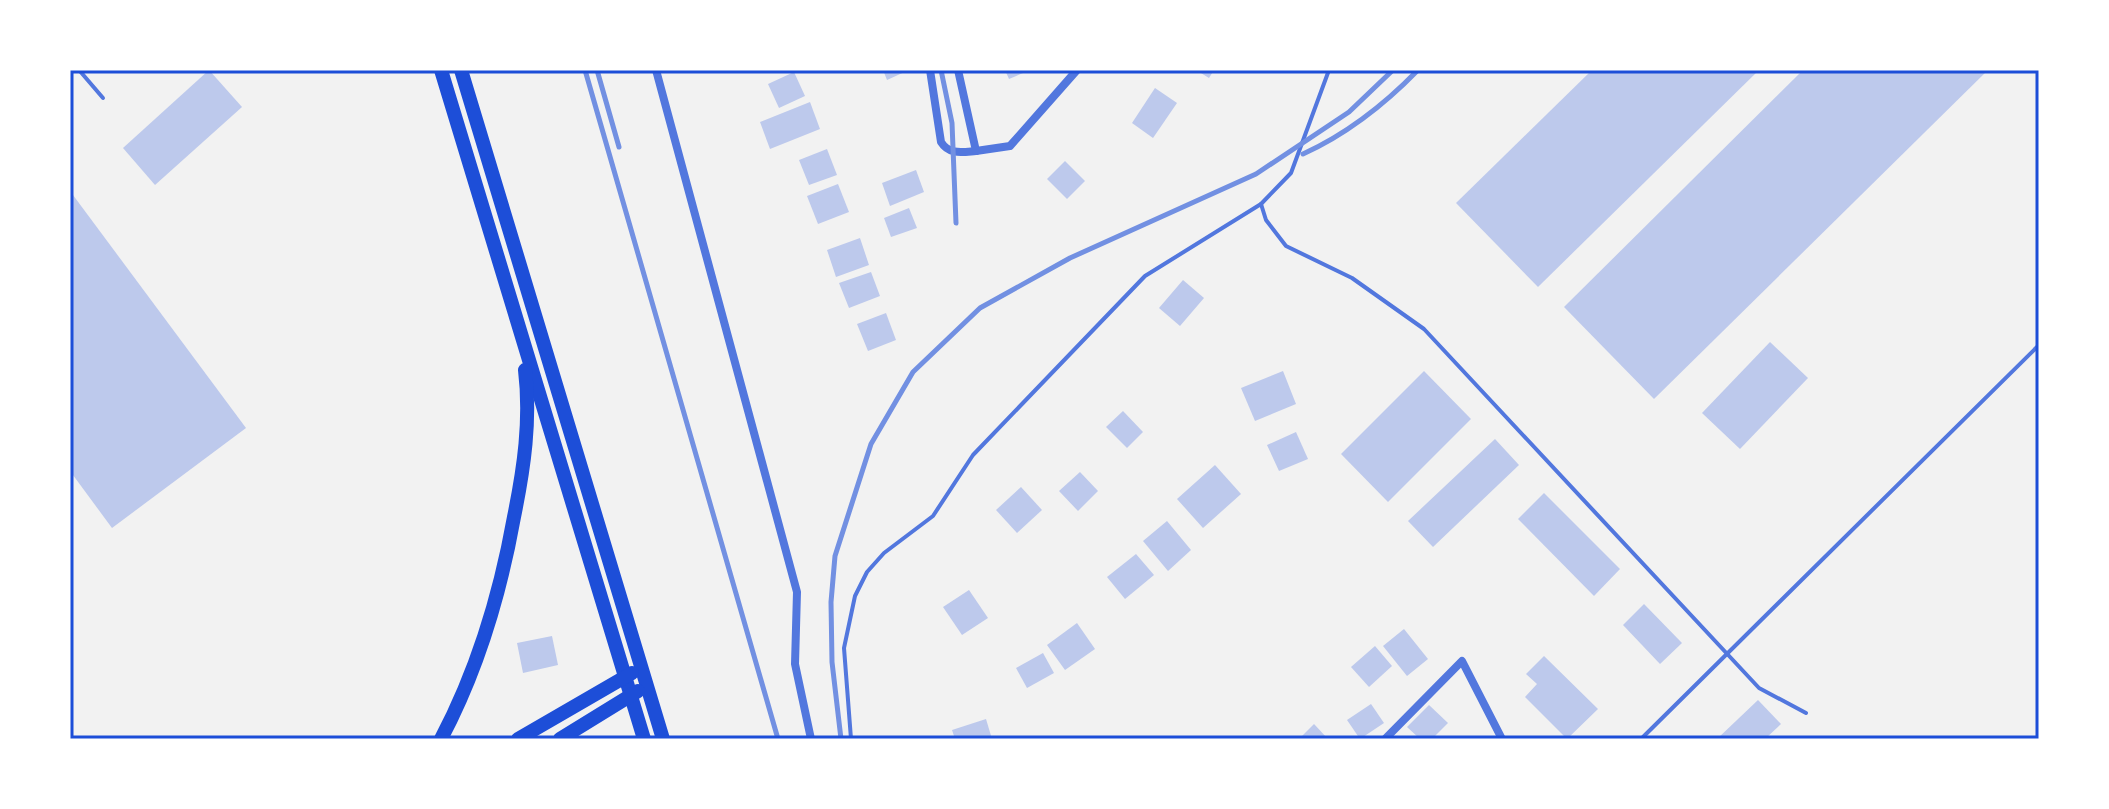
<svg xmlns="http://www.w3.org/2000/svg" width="2109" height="809" font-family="Barlow,sans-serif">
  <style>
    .building { fill: #bdc9ec }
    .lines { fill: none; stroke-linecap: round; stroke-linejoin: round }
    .service { stroke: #5277de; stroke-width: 4 }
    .minor { stroke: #5277de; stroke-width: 8 }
    .primary { stroke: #1d4ed8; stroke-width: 14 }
    .rail { stroke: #7290e2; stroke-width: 5 }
    .neatline { fill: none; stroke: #1d4ed8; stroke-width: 3 }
  </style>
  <rect width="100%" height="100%" fill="#f2f2f2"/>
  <!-- building -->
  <g class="building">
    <polygon points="209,70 242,107 155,185 123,148"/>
    <polygon points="883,70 909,70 887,80"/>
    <polygon points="1005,70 1030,70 1009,79"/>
    <polygon points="1196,70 1214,70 1209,78"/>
    <polygon points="1592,70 1759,70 1538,287 1456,203"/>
    <polygon points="1803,70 1988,70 1654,399 1564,307"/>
    <polygon points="794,72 805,96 779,108 768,84"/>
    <polygon points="1155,88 1177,103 1153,138 1132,123"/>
    <polygon points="810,102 820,129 770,149 760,122"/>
    <polygon points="827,149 837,175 809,185 799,160"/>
    <polygon points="1065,161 1085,181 1067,199 1047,179"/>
    <polygon points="916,170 924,192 890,206 882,183"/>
    <polygon points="838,184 849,212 818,224 807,196"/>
    <polygon points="70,191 246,428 112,528 70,471"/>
    <polygon points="909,208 917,228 891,237 884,218"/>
    <polygon points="860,238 869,265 836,277 827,250"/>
    <polygon points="871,272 880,296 849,308 839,283"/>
    <polygon points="1183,280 1204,298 1180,326 1159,308"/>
    <polygon points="886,313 896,340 868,351 857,324"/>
    <polygon points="1770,342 1808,378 1740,449 1702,413"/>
    <polygon points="1283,371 1296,404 1255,421 1241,388"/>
    <polygon points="1424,371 1471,419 1388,502 1341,454"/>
    <polygon points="1123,411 1143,432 1127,448 1106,427"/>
    <polygon points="1296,432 1308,459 1279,471 1267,445"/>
    <polygon points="1495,439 1519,465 1433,547 1408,521"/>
    <polygon points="1215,465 1241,494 1203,528 1177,499"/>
    <polygon points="1080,472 1098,491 1078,511 1059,491"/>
    <polygon points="1021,487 1042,510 1017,533 996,510"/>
    <polygon points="1544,493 1620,569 1594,596 1518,519"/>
    <polygon points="1167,521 1191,550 1168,571 1143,541"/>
    <polygon points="1136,554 1154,575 1125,599 1107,577"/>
    <polygon points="969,590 988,618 962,635 943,607"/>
    <polygon points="1644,604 1682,643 1660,664 1623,625"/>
    <polygon points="1077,623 1095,649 1065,670 1047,645"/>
    <polygon points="1404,629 1428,659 1407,676 1383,646"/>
    <polygon points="552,636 558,665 523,673 517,643"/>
    <polygon points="1375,646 1392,666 1369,687 1351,667"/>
    <polygon points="1043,653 1054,673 1027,688 1016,668"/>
    <polygon points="1544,656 1598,709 1567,739 1525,697 1537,684 1526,674"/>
    <polygon points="1758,700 1781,724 1765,739 1717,739"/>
    <polygon points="1371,704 1384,723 1360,739 1347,720"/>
    <polygon points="1429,705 1448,723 1432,739 1420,739 1407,727"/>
    <polygon points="986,719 992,739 955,739 952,730"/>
    <polygon points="1314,724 1328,739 1299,739"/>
  </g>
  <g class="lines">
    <!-- service -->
    <g class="service">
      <polyline points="79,70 103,98"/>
      <polyline points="1261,204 1266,220 1286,246 1352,278 1424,329 1759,688 1806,713"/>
      <polyline points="851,739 844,648 855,596 867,572 884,553 933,516 973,455 1145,276 1261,204 1291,173 1329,70"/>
      <polyline points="1641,739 2039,345"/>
    </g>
    <!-- minor -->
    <g class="minor">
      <polyline points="656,70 797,592 795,664 811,739"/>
      <path d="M 930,70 L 941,142 C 949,155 962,152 976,151"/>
      <polyline points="958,70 976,151 1010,146 1077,70"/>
      <polyline points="1385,739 1462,661 1502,739"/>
    </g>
    <!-- primary -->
    <g class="primary">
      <polyline points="441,70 644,739"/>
      <polyline points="461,70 663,739"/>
      <path d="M 441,739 C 478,669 500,595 514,517 C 524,468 531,420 525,370"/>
      <polyline points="518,739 632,673"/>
      <polyline points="560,739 638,691"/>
    </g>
    <!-- rail -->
    <g class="rail">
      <polyline points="585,70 778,739"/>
      <polyline points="597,70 619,147"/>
      <polyline points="941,70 952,123 956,223"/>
      <path d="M 1303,154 C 1347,134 1385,104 1418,70"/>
      <polyline points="841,739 832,662 831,602 835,556 871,444 913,372 980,308 1070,258 1256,174 1349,112 1393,70"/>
    </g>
  </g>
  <!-- border -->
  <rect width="2109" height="809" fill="none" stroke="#ffffff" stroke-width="144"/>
  <rect x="72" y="72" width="1965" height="665" class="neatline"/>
</svg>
